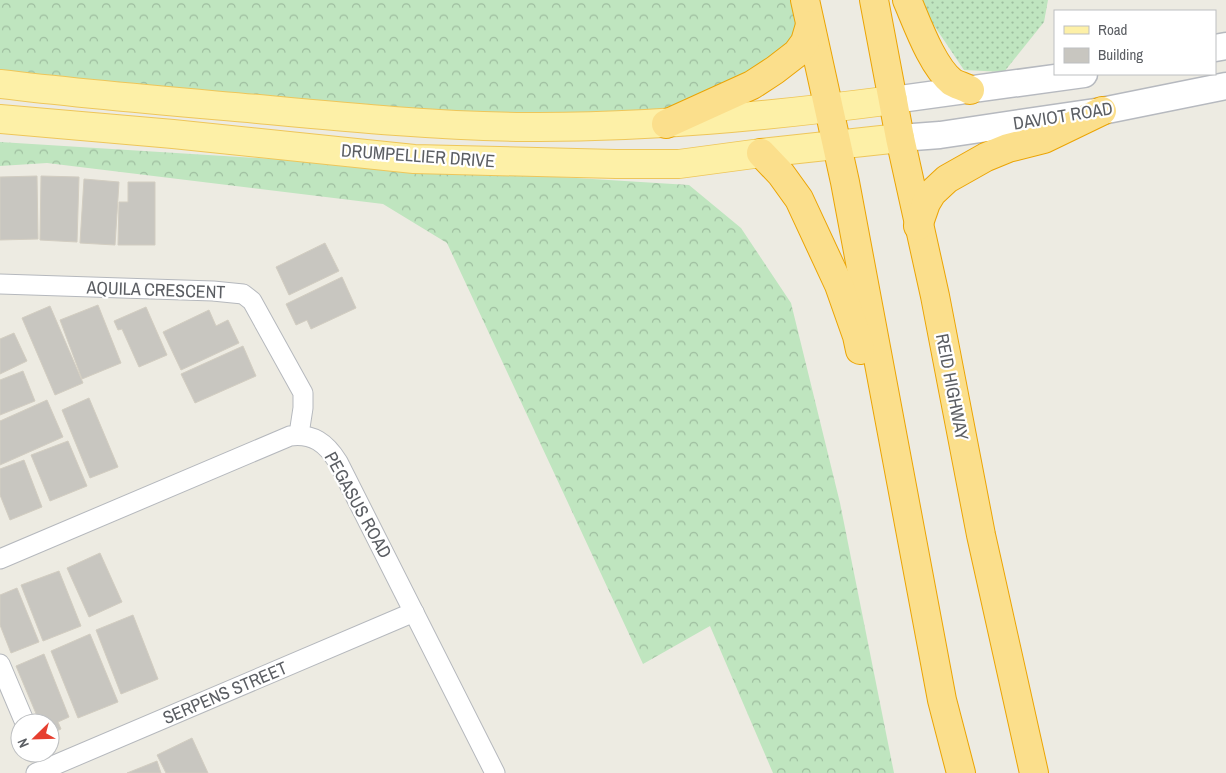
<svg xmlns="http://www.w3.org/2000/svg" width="1226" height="773" font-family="'Archivo Narrow',sans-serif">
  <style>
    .grass { fill: url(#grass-dots) }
    .forest { fill: url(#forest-crowns) }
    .building { fill: #c8c6c0; stroke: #d2cdc1 }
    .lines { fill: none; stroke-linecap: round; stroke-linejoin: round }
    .street-casing { stroke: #b5b8bd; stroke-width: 21 }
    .secondary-casing { stroke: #b6b9bf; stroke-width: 29 }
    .primary-casing { stroke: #eec65a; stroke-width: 30 }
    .highway-casing { stroke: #eba404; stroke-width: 30 }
    .street { stroke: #fff; stroke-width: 19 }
    .secondary { stroke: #fff; stroke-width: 26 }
    .primary { stroke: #fdf0a7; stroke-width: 28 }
    .highway { stroke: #fbdf8c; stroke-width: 28 }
    .labels { text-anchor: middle; stroke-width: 4.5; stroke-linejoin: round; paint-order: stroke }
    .street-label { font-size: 18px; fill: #5b5e63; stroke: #fff }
  </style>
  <defs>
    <pattern id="grass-dots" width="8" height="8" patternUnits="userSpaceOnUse" patternTransform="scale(1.25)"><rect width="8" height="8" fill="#bfe5bf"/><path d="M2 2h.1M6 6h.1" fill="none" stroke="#9ebd9f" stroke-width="1.8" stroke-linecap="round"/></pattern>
    <pattern id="forest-crowns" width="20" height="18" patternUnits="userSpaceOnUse" patternTransform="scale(1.25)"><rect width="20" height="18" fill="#bfe5bf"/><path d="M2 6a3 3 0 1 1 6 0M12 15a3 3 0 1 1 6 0" fill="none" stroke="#9ebd9f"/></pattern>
  </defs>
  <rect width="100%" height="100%" fill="#edebe2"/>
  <!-- grass -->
  <polygon class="grass" points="921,0 1048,0 1044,22 1004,72 964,70 927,15"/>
  <!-- forest -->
  <g class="forest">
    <polygon points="0,0 803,0 805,42 666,124 546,127 0,83"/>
    <polygon points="0,142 689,185 741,228 791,303 840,503 894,773 773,773 710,626 643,664 447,243 383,204 47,163 0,166"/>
  </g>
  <!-- building -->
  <g class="building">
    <polygon points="37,176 38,239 0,240 0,177"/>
    <polygon points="41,176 79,177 77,242 40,240"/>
    <polygon points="84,179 119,182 115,245 80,243"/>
    <polygon points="128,182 155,182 155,245 118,245 119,202 128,202"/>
    <polygon points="325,243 339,271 289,295 276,267"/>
    <polygon points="342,277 356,308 311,329 307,320 296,325 286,304"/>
    <polygon points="98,305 121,363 82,379 60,320"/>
    <polygon points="50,306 83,383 55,395 22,318"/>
    <polygon points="146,307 167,355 139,367 122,329 118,330 114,321"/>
    <polygon points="209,310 216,326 228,320 239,343 181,370 163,332"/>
    <polygon points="14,333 27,361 0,374 0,339"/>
    <polygon points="243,346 256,376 195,403 181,374"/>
    <polygon points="23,371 35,401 0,415 0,380"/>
    <polygon points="89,398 118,467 90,478 62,410"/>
    <polygon points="47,400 63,437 0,465 0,421"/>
    <polygon points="68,441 87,486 50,501 31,455"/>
    <polygon points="24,460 42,507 10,520 0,495 0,469"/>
    <polygon points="100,553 122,602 89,617 67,568"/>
    <polygon points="59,571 81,626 43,641 21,585"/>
    <polygon points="17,588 39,642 11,653 0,625 0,595"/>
    <polygon points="133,615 158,679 121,694 96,630"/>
    <polygon points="90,634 118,702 78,718 51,651"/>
    <polygon points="44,654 69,717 58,722 61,729 50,734 50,723 40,723 16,666"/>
    <polygon points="192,738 208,773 166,773 157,755"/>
    <polygon points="157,761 161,773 127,773"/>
  </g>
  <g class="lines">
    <!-- street casing -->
    <g class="street-casing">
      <g id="street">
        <polyline points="0,284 213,291 243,294 252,301 303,393 303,408 299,434"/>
        <path d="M 0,559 L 290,436 C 313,433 326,443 338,462 L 495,773"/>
        <polyline points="0,664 25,723"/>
        <polyline points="36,773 414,612"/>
      </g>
    </g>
    <!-- secondary casing -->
    <g class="secondary-casing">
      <g id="secondary">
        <polyline points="1215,48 1226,46"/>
        <polyline points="893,100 1084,74"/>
        <polyline points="900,138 940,135 1102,111 1226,86"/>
      </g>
    </g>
    <!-- primary casing -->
    <g class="primary-casing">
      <g id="primary">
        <path d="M 0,84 C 89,95 179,102 269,110 C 354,118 439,126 525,127 C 648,128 771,116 893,100"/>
        <polyline points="0,119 173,134 414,159 616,164 679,164 761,153 900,138"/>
      </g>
    </g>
    <!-- highway casing -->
    <g class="highway-casing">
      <g id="highway">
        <polyline points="805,0 845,182 942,700 961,773"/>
        <polyline points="874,0 900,138 935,296 981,535 1034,773"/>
        <path d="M 907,0 C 917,23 932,66 952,82 C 957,85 965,87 970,90"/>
        <polyline points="666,124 752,85 775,70 797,53 805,42 810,25"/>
        <polyline points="761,153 781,174 799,199 839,285 857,336 860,350"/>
        <polyline points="918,226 926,203 932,193 947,179 986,157 1008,148 1044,139 1102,111"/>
      </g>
    </g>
    <!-- street -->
    <use href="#street" class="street"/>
    <!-- secondary -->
    <use href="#secondary" class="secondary"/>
    <!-- primary -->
    <use href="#primary" class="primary"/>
    <!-- highway -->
    <use href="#highway" class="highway"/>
  </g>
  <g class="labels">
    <!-- street labels -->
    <g class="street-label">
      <text transform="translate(1063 116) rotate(-9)" y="6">DAVIOT ROAD</text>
      <text transform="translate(418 156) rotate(4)" y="6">DRUMPELLIER DRIVE</text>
      <text transform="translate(156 290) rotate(2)" y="6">AQUILA CRESCENT</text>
      <text transform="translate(952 387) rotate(79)" y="6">REID HIGHWAY</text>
      <text transform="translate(358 505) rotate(61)" y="6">PEGASUS ROAD</text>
      <text transform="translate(225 693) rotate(-23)" y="6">SERPENS STREET</text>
    </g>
  </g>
  <!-- legend -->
  <rect x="1054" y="10" width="162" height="65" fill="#ffffff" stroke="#bdbfc1"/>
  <rect x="1064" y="26" width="25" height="8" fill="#fdf0a7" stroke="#bdbfc1"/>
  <text x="1098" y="35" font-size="15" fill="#5b5e63">Road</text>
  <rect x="1064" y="48" width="25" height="15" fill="#c8c6c0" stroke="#bdbfc1"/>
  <text x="1098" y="60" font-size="15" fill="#5b5e63">Building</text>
  <!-- north arrow -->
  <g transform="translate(35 738) rotate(247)"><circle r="24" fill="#ffffff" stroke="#bdbfc1"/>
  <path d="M0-4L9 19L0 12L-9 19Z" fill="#e63f30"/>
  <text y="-8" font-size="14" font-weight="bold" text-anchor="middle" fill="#5b5e63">N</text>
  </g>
</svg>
